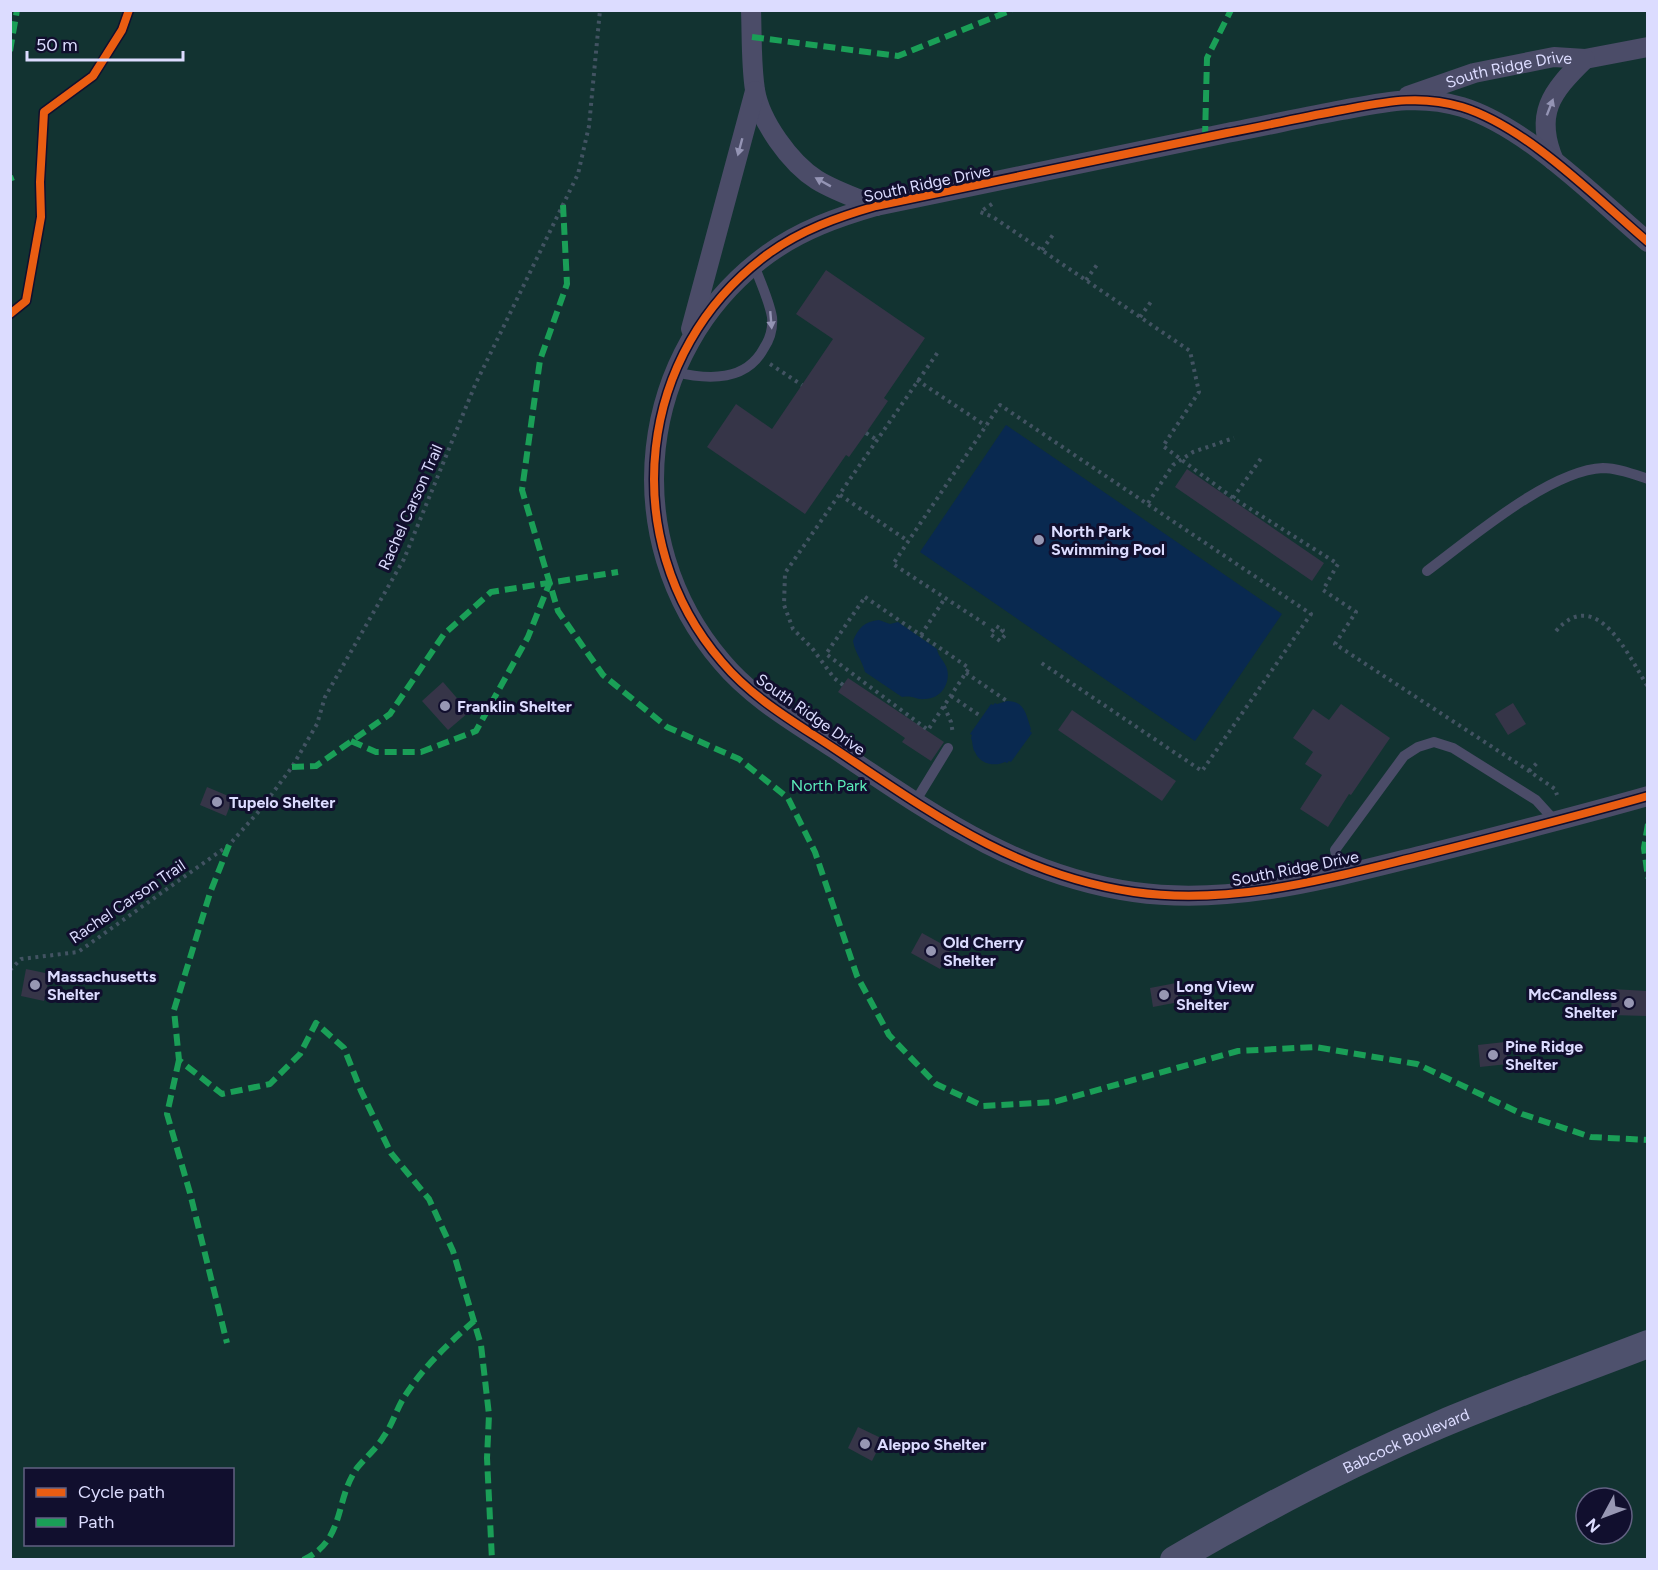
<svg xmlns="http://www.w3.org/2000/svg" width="1658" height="1570" font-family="Figtree,sans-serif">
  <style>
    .green { fill: #123331; fill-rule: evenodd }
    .water { fill: #092950 }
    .building { fill: #363548 }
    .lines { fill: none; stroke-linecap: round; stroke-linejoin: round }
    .path { stroke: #425362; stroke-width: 4; stroke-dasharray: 3 4.5; stroke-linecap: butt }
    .service { stroke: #4b4c68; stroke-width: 10 }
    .minor { stroke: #4b4c68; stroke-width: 20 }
    .secondary { stroke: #4e516d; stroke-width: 28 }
    .quiet { stroke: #1a9f57; stroke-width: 6; stroke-dasharray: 12 6; stroke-linecap: butt }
    .cycleway-casing { stroke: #110f2e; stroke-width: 11 }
    .cycleway { stroke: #e95d12; stroke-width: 8 }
    .oneway { fill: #9494b4 }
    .poi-dot { fill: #9797b3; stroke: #110f2e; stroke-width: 2 }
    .labels { text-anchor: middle; stroke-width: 6; stroke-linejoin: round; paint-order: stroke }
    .street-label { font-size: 16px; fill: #dcdcff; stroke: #110f2e }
    .poi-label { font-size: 16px; font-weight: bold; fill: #dcdcff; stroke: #110f2e; text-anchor: start }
    .park-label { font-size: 16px; fill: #5bebb9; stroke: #110f2e }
  </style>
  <rect width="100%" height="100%" fill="#171627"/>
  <!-- green -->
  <path class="green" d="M 11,11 L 1647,11 L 1647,1559 L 11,1560 ZM 26,1470 L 232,1470 L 232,1544 L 26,1544 ZM 1586,1498 L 1622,1498 L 1622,1534 L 1586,1534 Z"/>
  <!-- water -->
  <g class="water">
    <polygon points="1006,425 1282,614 1195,741 920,552"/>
    <path d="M 879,620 L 890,624 L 898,622 L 937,649 C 938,657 945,661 947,669 C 951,684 940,699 925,699 C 915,700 914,695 902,697 L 865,672 C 862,660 855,653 853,641 C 858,628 865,621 879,620 Z"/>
    <path d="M 1007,701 C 1025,701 1026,715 1031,729 L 1030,731 L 1032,733 L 1011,762 L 1009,761 L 1007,763 L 1005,762 C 994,767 980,764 975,752 C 972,748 973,742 971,738 L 972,735 L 970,734 L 991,704 L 993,705 L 995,703 L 997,704 Z"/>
  </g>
  <!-- building -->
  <g class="building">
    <polygon points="826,270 925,338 884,398 888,401 866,433 849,457 846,455 805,514 707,447 736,404 772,429 833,339 796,314"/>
    <polygon points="1187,469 1324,563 1312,581 1175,487"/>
    <polygon points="848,678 944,742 931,761 902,742 905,738 838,692"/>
    <polygon points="443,682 469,712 448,730 422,701"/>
    <polygon points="1513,703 1526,724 1508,735 1495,714"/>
    <polygon points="1341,704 1390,738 1351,795 1349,794 1328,827 1300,809 1322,775 1305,764 1313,752 1293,738 1313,709 1329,720"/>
    <polygon points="1072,710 1176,781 1162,801 1058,730"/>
    <polygon points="207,787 233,798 226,816 200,805"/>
    <polygon points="922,933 951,949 940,969 911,953"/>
    <polygon points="26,969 50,974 44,1001 21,996"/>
    <polygon points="1176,983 1179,1002 1153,1007 1150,988"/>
    <polygon points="1612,989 1647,991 1647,1016 1611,1015"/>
    <polygon points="1505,1042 1508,1064 1480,1067 1478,1045"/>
    <polygon points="858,1427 883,1439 872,1461 848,1448"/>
  </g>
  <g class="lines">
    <!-- path -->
    <g class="path">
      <polyline points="992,204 980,212 993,217 1190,351 1199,392 1163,446 1233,498 1338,564 1323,590 1356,612 1335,644 1529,771 1555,789 1557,795"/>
      <polyline points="1042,250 1055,232"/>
      <polyline points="1086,280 1099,262"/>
      <polyline points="1140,317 1153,299"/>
      <polyline points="770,364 802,385"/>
      <polyline points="917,380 986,426"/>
      <polyline points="866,433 877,440"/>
      <polyline points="840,495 908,541"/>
      <polyline points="1233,498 1262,457"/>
      <polyline points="1148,503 1173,465 1193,452 1234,438"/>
      <polygon points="865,597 969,668 928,730 826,654"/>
      <polyline points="985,624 893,564 1000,405 1311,614 1202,771 1040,662"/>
      <path d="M 1556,631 C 1597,584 1629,657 1648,687"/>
      <polyline points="1001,632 1003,630 996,626 990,634 1000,641 1006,634"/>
      <polyline points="921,635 945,598"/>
      <polyline points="966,673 1007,701"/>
      <polyline points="843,685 834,678 812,648 793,629 784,605 785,573 938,352"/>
      <polyline points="951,696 982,717"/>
      <polyline points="944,706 951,722 953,734"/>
      <polyline points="1529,771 1539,761"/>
      <polyline points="10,970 21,959 78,952 229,845 260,810 292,767 317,724 325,697 404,559 475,385 578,174 589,126 600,10"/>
    </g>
    <!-- service -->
    <g class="service">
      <path d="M 675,372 C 708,380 746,382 764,348 C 770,339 773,328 772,317 C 769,300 760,281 754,265"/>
      <path d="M 1427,571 C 1470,539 1550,470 1603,468 C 1618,468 1633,474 1648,479"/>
      <polyline points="915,802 948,748"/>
      <polyline points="1340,876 1335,850 1404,756 1418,747 1434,742 1453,748 1536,800 1556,822"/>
    </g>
    <!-- minor -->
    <g class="minor">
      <path d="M 751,10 C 752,36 751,64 755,90 C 760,121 790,163 817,180 C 835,191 856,198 876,206"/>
      <path id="s1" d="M 1408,96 L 1474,73 L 1554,57 L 1585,59 L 1648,47"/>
      <path d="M 1554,161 C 1534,114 1551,92 1585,59"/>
      <path d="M 1648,242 C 1596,198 1527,127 1462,107 C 1419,94 1385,102 1342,110 C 1303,117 1265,126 1227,133 C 1110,158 993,181 876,206 C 838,217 801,230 768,254 C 636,350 616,539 722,662 C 753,699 796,723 835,749 C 931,813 1016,875 1134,892 C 1233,906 1329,878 1424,855 C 1499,836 1574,817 1648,796"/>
      <polyline points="691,329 755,91"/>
    </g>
    <!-- secondary -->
    <path class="secondary" id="s2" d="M 1174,1560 C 1260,1510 1348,1464 1439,1425 C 1508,1396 1578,1371 1648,1344"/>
    <!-- quiet -->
    <g class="quiet">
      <polyline points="752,37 898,56 1012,10"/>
      <polyline points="10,51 17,10"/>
      <polyline points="1205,138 1207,58 1231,10"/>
      <polyline points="10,176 12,181"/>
      <polyline points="563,205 567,284 540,360 522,490 558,611 603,675 667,727 739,759 788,798 815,852 857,976 889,1035 936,1084 983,1106 1054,1102 1238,1051 1315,1047 1417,1064 1522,1114 1591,1137 1648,1140"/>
      <polyline points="351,741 376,752 421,752 476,731 528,637 550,582"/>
      <polyline points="292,767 316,766 390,714 444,634 491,592 618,572"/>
      <polyline points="1648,824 1644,848 1648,878"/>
      <polyline points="229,845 210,893 174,1010 179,1060 222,1094 270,1084 300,1054 316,1023 344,1048 361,1091 391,1153 429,1199 453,1251 481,1345 489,1415 487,1458 492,1560"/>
      <polyline points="179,1060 167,1114 190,1193 227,1343"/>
      <path d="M 303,1560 C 346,1540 334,1501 357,1468 C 366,1457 377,1448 384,1436 C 392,1425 396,1411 403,1399 C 422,1368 447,1345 474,1321"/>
    </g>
    <!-- cycleway casing -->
    <g class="cycleway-casing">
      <g id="cycleway">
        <path d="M 1648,242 C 1596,198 1527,127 1462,107 C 1419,94 1385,102 1342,110 C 1303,117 1265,126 1227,133 C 1110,158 993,181 876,206 C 838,217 801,230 768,254 C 636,350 616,539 722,662 C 753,699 796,723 835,749 C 931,813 1016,875 1134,892 C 1233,906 1329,878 1424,855 C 1499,836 1574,817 1648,796"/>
        <polyline points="10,314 26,301 41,217 40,182 44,112 93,76 122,30 129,10"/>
      </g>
    </g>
    <!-- cycleway -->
    <use href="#cycleway" class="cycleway"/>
  </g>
  <!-- one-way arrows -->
  <defs><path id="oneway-solid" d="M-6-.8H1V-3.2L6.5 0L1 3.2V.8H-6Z" transform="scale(1.5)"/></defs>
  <g class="oneway">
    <use href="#oneway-solid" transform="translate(1550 107) rotate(-69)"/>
    <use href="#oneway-solid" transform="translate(740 147) rotate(105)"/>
    <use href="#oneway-solid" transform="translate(823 182) rotate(-151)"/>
    <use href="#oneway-solid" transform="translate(771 320) rotate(85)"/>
  </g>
  <!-- markers -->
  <g class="poi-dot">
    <circle cx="1039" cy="540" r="6"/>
    <circle cx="445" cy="706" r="6"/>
    <circle cx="217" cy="802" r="6"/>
    <circle cx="931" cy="951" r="6"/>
    <circle cx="35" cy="985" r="6"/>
    <circle cx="1164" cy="995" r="6"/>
    <circle cx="1629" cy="1003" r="6"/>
    <circle cx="1493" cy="1055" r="6"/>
    <circle cx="865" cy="1444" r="6"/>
  </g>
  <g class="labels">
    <!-- street labels -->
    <g class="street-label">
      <text dy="6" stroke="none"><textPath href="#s1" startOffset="105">South Ridge Drive</textPath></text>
      <text transform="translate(927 183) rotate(-12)" y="6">South Ridge Drive</text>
      <text transform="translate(410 507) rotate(-66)" y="6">Rachel Carson Trail</text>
      <text transform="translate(811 714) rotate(35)" y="6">South Ridge Drive</text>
      <text transform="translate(1295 868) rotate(-11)" y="6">South Ridge Drive</text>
      <text transform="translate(127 901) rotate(-34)" y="6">Rachel Carson Trail</text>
      <text dy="6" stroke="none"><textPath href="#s2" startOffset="261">Babcock Boulevard</textPath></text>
    </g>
    <!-- poi labels -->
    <g class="poi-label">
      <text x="1051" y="537">North Park<tspan x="1051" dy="18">Swimming Pool</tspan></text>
      <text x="457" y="712">Franklin Shelter</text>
      <text x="229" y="808">Tupelo Shelter</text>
      <text x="943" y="948">Old Cherry<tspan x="943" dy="18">Shelter</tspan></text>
      <text x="47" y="982">Massachusetts<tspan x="47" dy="18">Shelter</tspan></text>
      <text x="1176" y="992">Long View<tspan x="1176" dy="18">Shelter</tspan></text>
      <text x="1617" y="1000" text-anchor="end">McCandless<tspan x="1617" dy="18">Shelter</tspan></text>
      <text x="1505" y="1052">Pine Ridge<tspan x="1505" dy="18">Shelter</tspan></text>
      <text x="877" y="1450">Aleppo Shelter</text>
    </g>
    <!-- park labels -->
    <g class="park-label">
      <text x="829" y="791">North Park</text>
    </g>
  </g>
  <!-- border -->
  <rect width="1658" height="1570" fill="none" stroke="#dcdcff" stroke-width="24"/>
  <!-- legend -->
  <rect x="24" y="1468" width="210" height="78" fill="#110f2e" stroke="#626182" stroke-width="1.5"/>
  <rect x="36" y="1488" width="30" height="9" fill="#e95d12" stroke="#626182" stroke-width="1.5"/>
  <text x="78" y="1498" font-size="18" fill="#dcdcff">Cycle path</text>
  <rect x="36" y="1518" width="30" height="9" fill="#1a9f57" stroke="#626182" stroke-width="1.5"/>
  <text x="78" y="1528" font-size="18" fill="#dcdcff">Path</text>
  <!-- north arrow -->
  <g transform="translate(1604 1516) rotate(229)"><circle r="28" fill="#110f2e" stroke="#626182" stroke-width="1.5"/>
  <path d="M0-4.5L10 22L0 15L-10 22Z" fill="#9797b3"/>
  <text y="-9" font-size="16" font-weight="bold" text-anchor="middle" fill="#dcdcff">N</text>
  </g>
  <!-- scale -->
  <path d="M27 51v9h156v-9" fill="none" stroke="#dcdcff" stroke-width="3"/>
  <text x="36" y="51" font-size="18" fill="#dcdcff" stroke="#110f2e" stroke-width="4.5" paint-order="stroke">50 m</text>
</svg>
